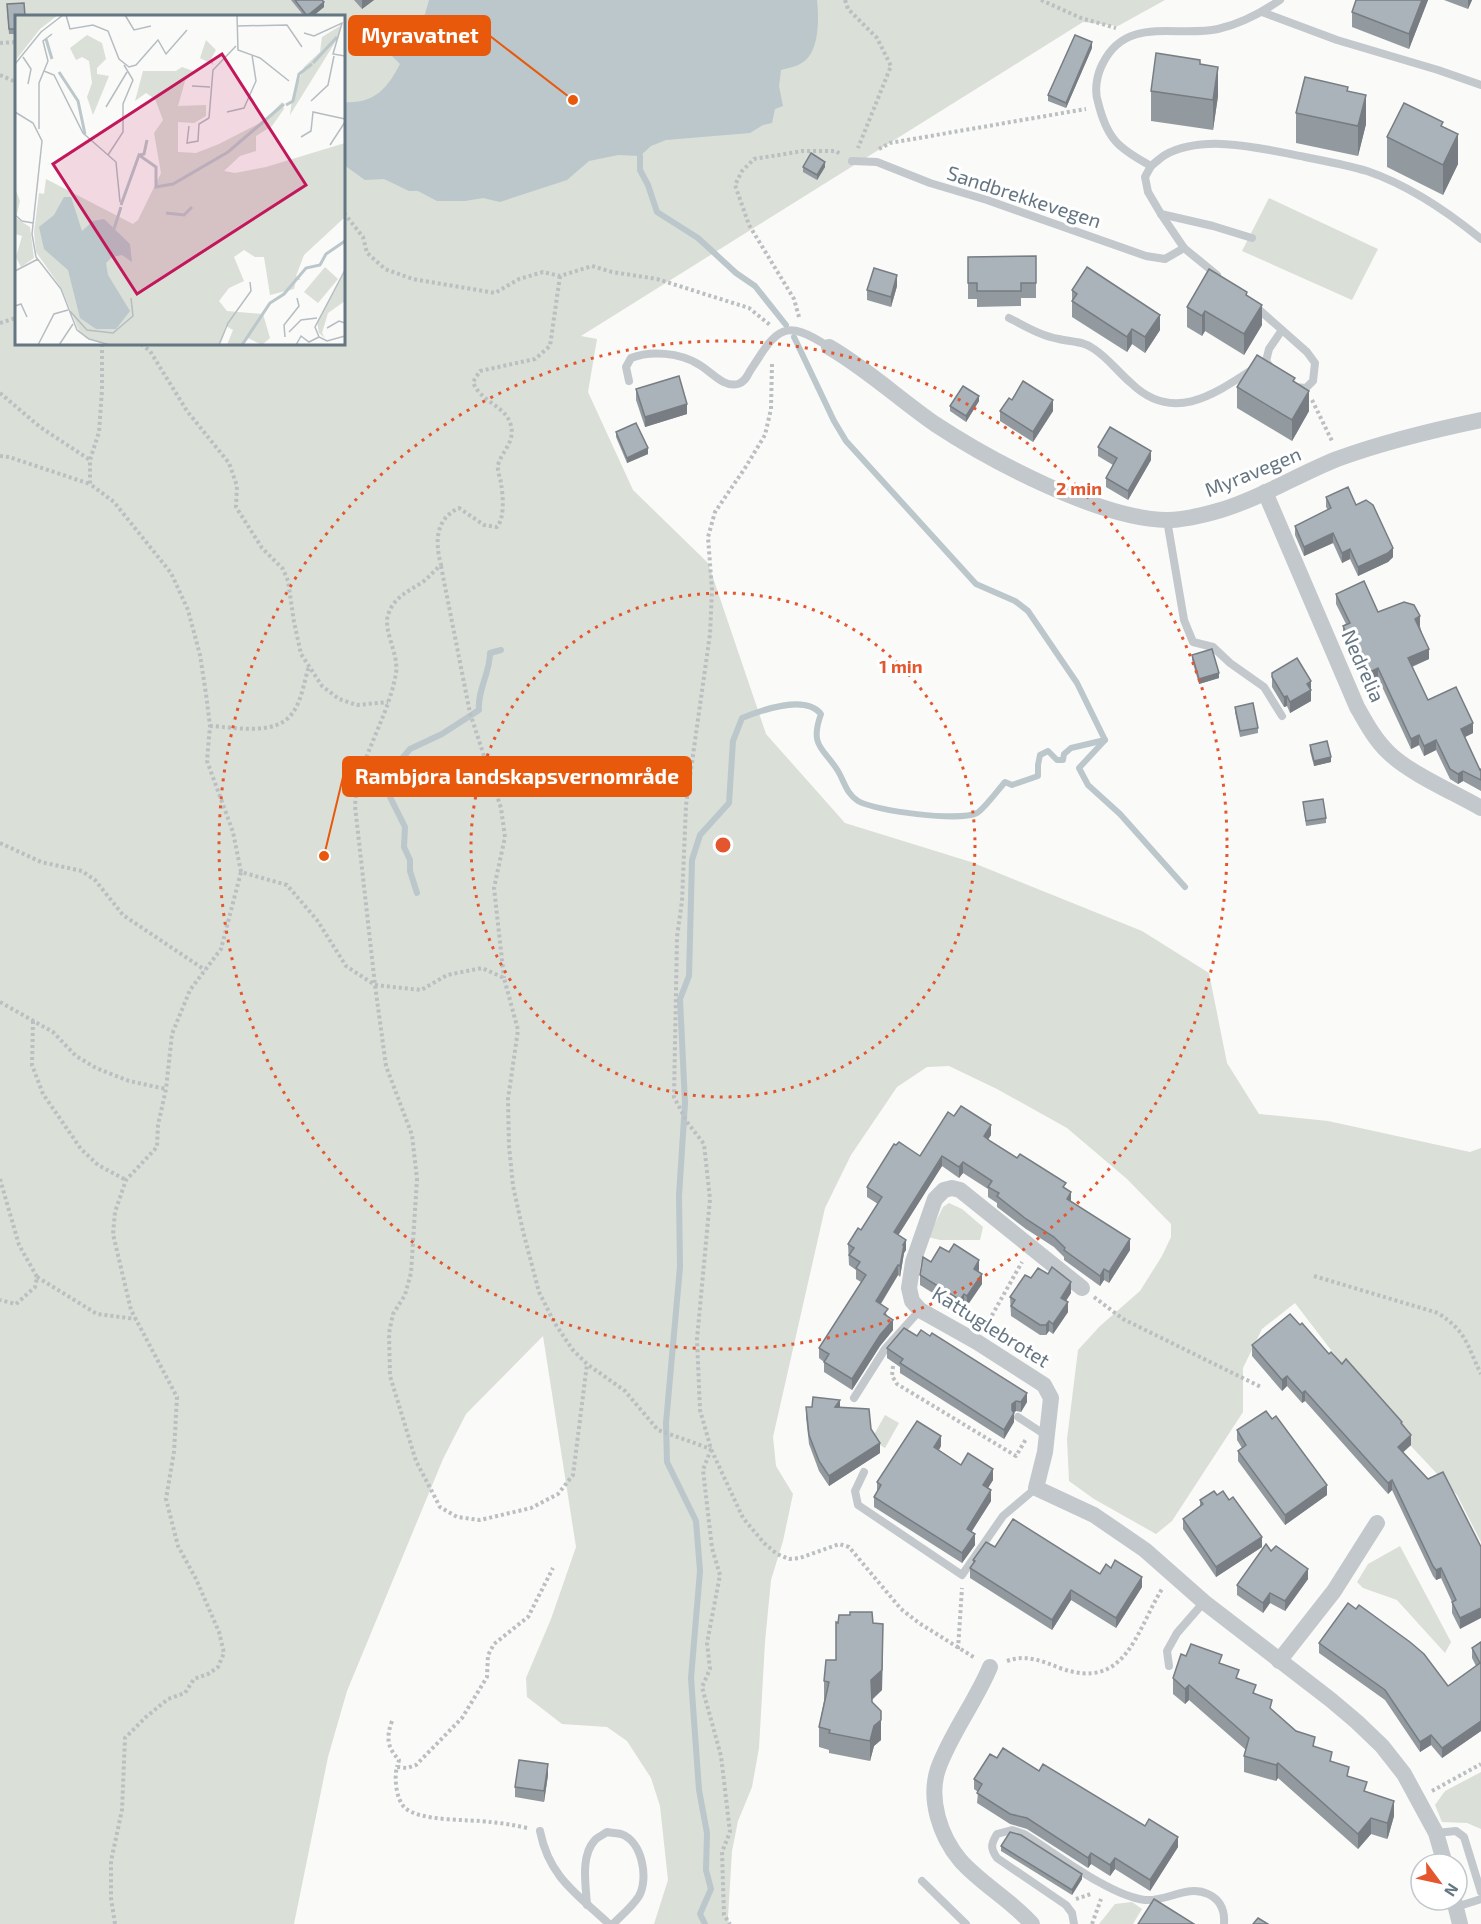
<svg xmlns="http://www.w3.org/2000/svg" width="1481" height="1924" font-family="'Exo 2',sans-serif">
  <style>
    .green { fill: #dadfd7; fill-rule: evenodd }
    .water { fill: #bbc7cb }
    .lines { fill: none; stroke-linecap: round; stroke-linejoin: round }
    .stream { stroke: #bbc7cb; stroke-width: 6 }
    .path { stroke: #bbbfc2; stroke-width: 4; stroke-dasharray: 3 3; stroke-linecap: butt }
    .service { stroke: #c3c8cc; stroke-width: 8 }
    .minor { stroke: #c3c8cc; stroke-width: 16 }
    .wall { fill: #929a9f }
    .shaded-wall { fill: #777d82 }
    .building { fill: #aab3b9; stroke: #777d82; stroke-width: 1.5 }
    .ring { fill: none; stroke: #e4572e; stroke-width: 3; stroke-dasharray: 3 6 }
    .labels { text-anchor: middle; stroke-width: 6; stroke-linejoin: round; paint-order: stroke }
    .street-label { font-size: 20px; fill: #657683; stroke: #fff }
    .inset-river { fill: none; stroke: #bbc7cb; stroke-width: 3 }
    .inset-road { fill: none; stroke: #b5bdc2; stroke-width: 1.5 }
    .view { fill: #c2185b; fill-opacity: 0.15; stroke: #c2185b; stroke-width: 3 }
    .inset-edge { fill: none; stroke: #657683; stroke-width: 3 }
    .centre { fill: #e4572e; stroke: #fff; stroke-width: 3 }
    .ring-label { font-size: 18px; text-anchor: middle; font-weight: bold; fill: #e4572e; stroke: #fff; stroke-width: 6; stroke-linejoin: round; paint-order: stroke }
    .leader { fill: none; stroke: #e8590c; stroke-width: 2 }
    .callout-dot { fill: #e8590c; stroke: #fff; stroke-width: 2 }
    .callout { fill: #e8590c; stroke: #e8590c; stroke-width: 2 }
    .callout-label { font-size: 21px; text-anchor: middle; font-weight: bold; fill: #fff }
  </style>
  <rect width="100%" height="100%" fill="#fafaf8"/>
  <!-- green -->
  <g class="green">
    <path d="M 0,0 L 1165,0 L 1118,26 L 1083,22 L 581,336 L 597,339 L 588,392 L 633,490 L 708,563 L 766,734 L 845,823 L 971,862 L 1142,931 L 1209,973 L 1227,1063 L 1259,1114 L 1328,1121 L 1470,1152 L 1481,1148 L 1481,1542 L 1457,1495 L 1377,1410 L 1295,1303 L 1262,1329 L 1243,1368 L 1243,1412 L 1172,1521 L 1156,1534 L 1094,1499 L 1069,1481 L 1067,1439 L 1078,1350 L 1100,1326 L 1140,1291 L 1162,1256 L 1171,1237 L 1171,1224 L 1127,1179 L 1067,1128 L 997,1089 L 949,1066 L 927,1067 L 897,1087 L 851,1155 L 825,1208 L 773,1437 L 776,1466 L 793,1494 L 783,1541 L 771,1580 L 765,1642 L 759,1748 L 752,1787 L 738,1821 L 732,1851 L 728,1917 L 729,1924 L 654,1924 L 668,1880 L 660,1806 L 651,1778 L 627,1741 L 607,1727 L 562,1724 L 527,1697 L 526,1678 L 551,1619 L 576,1547 L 543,1336 L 466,1414 L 443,1459 L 347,1691 L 328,1757 L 294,1924 L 0,1924 ZM 16,16 L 344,16 L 344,344 L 16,344 Z"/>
    <polygon points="1269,198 1378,249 1352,300 1242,251"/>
    <polygon points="949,1203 962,1209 983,1227 980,1240 940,1240 928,1237 943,1207"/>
    <polygon points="885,1415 899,1423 885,1448 871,1440"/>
    <polygon points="1400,1546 1451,1642 1445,1653 1397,1600 1363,1588 1357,1582 1368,1564"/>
    <polygon points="1481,1772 1481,1829 1467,1823 1442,1822 1435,1805 1445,1791"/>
    <polygon points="1132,1902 1142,1909 1133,1924 1099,1924 1115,1904"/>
  </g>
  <!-- water -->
  <path class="water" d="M 429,0 L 817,0 C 819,18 820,55 800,64 C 795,67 787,68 781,70 L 779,86 L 783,106 L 775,109 L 772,123 L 763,125 L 750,133 L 666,140 L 651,146 L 640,156 L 618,155 L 589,161 L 567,180 L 500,202 L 483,198 L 465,201 L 437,201 L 418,191 L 409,191 L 384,179 L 365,180 L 344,165 L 344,102 C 374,104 387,89 400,64 L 390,54 L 394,48 L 405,38 L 404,27 L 420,23 L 425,14 Z"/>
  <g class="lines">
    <!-- stream -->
    <g class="stream">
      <polyline points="640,156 640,170 648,185 657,212 698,238 736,273 755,286 786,325"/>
      <polyline points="1105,740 1079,768 1088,785 1120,814 1185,887"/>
      <path d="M 417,893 L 410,871 L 410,860 L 404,847 L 405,827 L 390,797 L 388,788 L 400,761 L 410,749 L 442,734 L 479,710 C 477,691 490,673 490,653 L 501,650"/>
      <path d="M 705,1924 L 700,1914 L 711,1889 L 706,1870 L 707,1833 L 699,1790 L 691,1678 L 700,1571 L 696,1521 L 667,1462 L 666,1423 L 680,1267 L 679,1196 L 685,1103 L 680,999 L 689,976 L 692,860 L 700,835 L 729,803 L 733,741 L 742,718 C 762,710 805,694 821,714 C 809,747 824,748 838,771 C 845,783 846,793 858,801 C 875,811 959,822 977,813 C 984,809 998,790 1005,782 L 1012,785 L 1038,776 L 1038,765 L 1040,755 L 1048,751 L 1057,760 L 1063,760 L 1064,754 L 1071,748 L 1105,740 L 1077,683 L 1028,611 L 1015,601 L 976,584 L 846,441 L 834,421 L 794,337"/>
    </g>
    <!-- path -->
    <g class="path">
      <polyline points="845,0 848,9 877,38 891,66 858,148"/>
      <polyline points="1041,0 1081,18 1116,28"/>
      <polyline points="0,43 16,42"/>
      <polyline points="0,75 16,82"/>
      <polyline points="879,149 890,143 1086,109"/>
      <polyline points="344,213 363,237 367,253 385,269 413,279 495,293 519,279 543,272 560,276 592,266 612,272 657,279 749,308 770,325"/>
      <path d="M 560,276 L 550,346 L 535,359 L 480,371 L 473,382 C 480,402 507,406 511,426 C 515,442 502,451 498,465 C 497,470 500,477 501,483 C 503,496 505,517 497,527 L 484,525 L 459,508 C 435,519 435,542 441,565 C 435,570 430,576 424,581 C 410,591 394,596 388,615 C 383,631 399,654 396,673 C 388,720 358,758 355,806 L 375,985 L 386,1066 L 412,1135 L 417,1179 L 411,1273 L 405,1295 L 393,1314 L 389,1333 L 390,1376 L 416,1461 L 440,1507 L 457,1517 L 480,1520 L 531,1508 L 558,1494 L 573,1475 L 587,1364"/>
      <polyline points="799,317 794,299 749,225 735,185 742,171 754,159 803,151 836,151 840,154"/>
      <polyline points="0,323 16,318"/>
      <polyline points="102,344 102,390 99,432 90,460 90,484 114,502 171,573 188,610 200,655 206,694 210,726 207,761 233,832 241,872 287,885 317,920 346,966 375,985 421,990 447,975 482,968 504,978 518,1030 508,1099 509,1146 513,1186 523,1231 539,1292 554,1322 572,1349 587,1364 625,1391 658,1430 711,1449"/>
      <polyline points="141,344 150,351 187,411 229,463 237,486 236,507 262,548 283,569 288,581 294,622 301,654 322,686 339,699 357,705 388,702"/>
      <polyline points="772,364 771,409 765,435 745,468 715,512 708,537 712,590 710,634 686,805 682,901 677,937 674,1097 687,1122 704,1144 710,1199 697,1339 700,1410 711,1449 743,1518 764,1543 777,1554 789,1559 800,1558 839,1544 849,1547 901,1609 919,1623 975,1658"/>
      <polyline points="0,393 40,427 90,460"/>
      <polyline points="1312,400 1332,441"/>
      <polyline points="0,456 9,457 90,484"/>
      <polyline points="441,566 470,713 501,808 505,837 494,888 504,978"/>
      <path d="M 210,726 C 234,727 274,736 291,715 C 302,702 304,681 309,666"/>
      <polyline points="0,843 41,862 82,871 95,880 123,915 205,970"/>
      <polyline points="0,1002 53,1032 76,1056 96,1068 129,1081 166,1089"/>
      <polyline points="33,1021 32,1065 43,1094 81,1149 98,1165 126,1180"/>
      <polyline points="0,1179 19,1245 37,1277 35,1287 16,1304 0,1300"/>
      <path d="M 1314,1276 L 1438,1313 C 1468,1333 1466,1344 1481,1374"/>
      <polyline points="37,1277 97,1314 136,1319"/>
      <polyline points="1094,1297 1123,1319 1261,1387"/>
      <polyline points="986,1326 1022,1262"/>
      <polyline points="893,1366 892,1376 897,1384 1016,1456 1026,1439"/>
      <polyline points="711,1449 703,1470 712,1548 720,1575 707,1643 710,1669 702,1687 721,1756 730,1832 722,1852 724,1915 730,1924"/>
      <polyline points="958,1649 962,1588"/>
      <path d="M 1007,1661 C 1026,1654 1042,1661 1060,1668 C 1126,1692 1136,1631 1162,1589"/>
      <path d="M 392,1721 C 386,1738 387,1747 399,1760 L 397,1767"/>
      <polyline points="1432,1791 1481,1764"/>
      <path d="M 527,1828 C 514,1825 502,1823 490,1822 C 469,1819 419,1822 404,1807 C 396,1798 394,1777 397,1767 L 407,1768 L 416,1765 L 462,1718 L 487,1677 L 488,1655 L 494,1644 L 528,1617 L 553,1568"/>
      <polyline points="1076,1899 1091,1894"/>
      <polyline points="115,1924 111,1898 111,1861 122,1810 125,1738 146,1717 168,1699 185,1693 194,1679 208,1674 218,1667 224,1653 219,1632 196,1579 178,1546 166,1499 174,1452 177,1397 131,1310 113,1234 115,1212 126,1180 157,1147 158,1125 166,1089 172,1034 190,990 221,949 241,872"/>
      <polyline points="1092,1924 1101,1899"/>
    </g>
    <!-- service -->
    <g class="service">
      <polyline points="1262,12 1337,40 1438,70 1481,85"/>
      <polyline points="852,161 877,162 930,183 987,200 1146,256 1165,259 1184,248"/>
      <path d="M 1151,166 C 1155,163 1160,158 1165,155 C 1204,133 1264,149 1305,157 C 1325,161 1347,165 1367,171 C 1408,185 1448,212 1481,239"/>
      <polyline points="1161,214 1213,226 1252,238"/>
      <path d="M 1217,275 L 1184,248 L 1161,214 L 1148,192 L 1145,177 L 1151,166 C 1118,148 1107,139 1098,102 C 1094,90 1097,74 1103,63 C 1127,15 1177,38 1218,29 C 1240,24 1261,13 1280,0"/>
      <polyline points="1255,306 1307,352 1315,363 1313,381 1306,388 1295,387"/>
      <path d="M 1009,318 C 1025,326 1041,336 1059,339 C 1071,342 1084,341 1094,349 C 1108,358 1118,372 1131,383 C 1172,423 1212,396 1253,369"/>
      <polyline points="1271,368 1266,361 1269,349 1282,330"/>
      <path d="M 629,381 L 626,367 L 631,358 C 651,350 680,353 698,364 C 711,371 723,388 738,384 C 745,382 747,376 750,371 C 777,329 783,317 829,347"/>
      <polyline points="1167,520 1184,620 1193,642 1213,647 1230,663 1264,687 1282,716"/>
      <polyline points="854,1398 885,1349 920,1310"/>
      <polyline points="1018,1417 1047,1436"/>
      <polyline points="864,1472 855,1491 858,1505 962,1575 1003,1516 1036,1488"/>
      <polyline points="1169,1666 1167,1651 1177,1633 1204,1602"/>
      <path d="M 540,1831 C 549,1877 577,1894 609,1924"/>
      <polyline points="1436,1833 1456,1831 1464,1837 1481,1892"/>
      <polyline points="922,1881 966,1924"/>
      <path d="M 587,1905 C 586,1886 580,1856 595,1840 C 598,1837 603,1835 607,1832 C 611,1833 617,1833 621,1834 C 642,1841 649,1878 639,1896 C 633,1906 621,1916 613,1924"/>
      <polyline points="1456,1907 1481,1899"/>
      <path d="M 1074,1924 L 1072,1913 L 1066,1905 L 997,1858 C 990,1848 991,1844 997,1834 L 1012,1830 L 1024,1834 C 1055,1853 1110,1896 1145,1900 C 1167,1902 1187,1884 1208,1894 C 1221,1900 1225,1911 1224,1924"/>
    </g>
    <!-- minor -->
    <g class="minor">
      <path d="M 829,347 C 867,369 899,399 935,424 C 991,461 1100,519 1167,520 C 1185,520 1204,515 1221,510 C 1261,498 1297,475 1337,459 C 1383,442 1433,430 1481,420"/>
      <path d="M 1265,492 L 1357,707 C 1366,723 1375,740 1389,753 C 1411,774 1453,792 1481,808"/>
      <polyline points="1082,1288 960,1190 952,1188 944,1190 935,1199 913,1262 909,1288 912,1301 920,1310 977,1342 1044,1385 1051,1398 1045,1452 1036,1488 1094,1515 1145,1550 1204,1602 1331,1700 1357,1722 1382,1746 1404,1774 1436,1833 1445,1864"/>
      <polyline points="1279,1661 1334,1591 1377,1523"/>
      <path d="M 990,1667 C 976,1701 950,1735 938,1769 C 928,1799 940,1836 960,1860 C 981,1884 1011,1900 1032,1924"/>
      <polyline points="1454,1900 1460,1924"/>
    </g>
  </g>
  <!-- wall -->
  <g class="wall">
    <polygon points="291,0 322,0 324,7 313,16 304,16"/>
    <polygon points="354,0 374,0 362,9"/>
    <polygon points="1356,0 1428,0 1409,49 1352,27 1352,12"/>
    <polygon points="1444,0 1472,0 1468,9"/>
    <polygon points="7,9 16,16 16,34 9,34"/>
    <polygon points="1092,48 1066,108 1048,101 1048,95"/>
    <polygon points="1200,64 1218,96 1213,130 1151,121 1151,91"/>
    <polygon points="1296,113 1366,124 1358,156 1296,143"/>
    <polygon points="1443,127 1458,164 1443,195 1387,167 1387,137"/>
    <polygon points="803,167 825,167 817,180 803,172"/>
    <polygon points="1036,256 1036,298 1021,298 1021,306 977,307 977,299 968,299 968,257"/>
    <polygon points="897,286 891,307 867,300 867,290"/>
    <polygon points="1072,290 1160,330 1145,353 1132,344 1127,352 1072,317"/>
    <polygon points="1247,296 1262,325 1244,355 1205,331 1202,336 1187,327 1187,307"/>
    <polygon points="1295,382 1309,411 1292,441 1237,408 1237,387"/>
    <polygon points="636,389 687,414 645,427 636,400"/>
    <polygon points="1012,400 1053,411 1033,442 1000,421 1000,411"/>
    <polygon points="979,401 966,422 950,411 950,406"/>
    <polygon points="616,432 648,454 627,463 616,437"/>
    <polygon points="1098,447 1151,460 1128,500 1106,487 1106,478 1113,465 1098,456"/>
    <polygon points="1326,497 1356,505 1393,557 1388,562 1358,576 1350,559 1342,563 1333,543 1304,556 1295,535 1295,526 1328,510 1326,507"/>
    <polygon points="1336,594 1378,612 1420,626 1429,659 1412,667 1428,700 1473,733 1465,737 1480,770 1481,769 1481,791 1463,781 1458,784 1450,779 1436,750 1424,756 1419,745 1411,749 1378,678 1366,684 1343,636 1343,626 1346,624 1336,604"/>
    <polygon points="1192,655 1219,678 1199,684 1192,660"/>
    <polygon points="1272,673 1311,681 1311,701 1290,713 1287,706 1284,707 1272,687"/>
    <polygon points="1235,707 1258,728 1258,733 1240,737 1235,712"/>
    <polygon points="1310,745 1331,762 1314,766 1310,751"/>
    <polygon points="1303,802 1326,818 1326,823 1306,826"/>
    <polygon points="954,1116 991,1135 988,1139 990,1141 1066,1189 1071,1202 1130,1250 1109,1283 1104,1280 1100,1286 1064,1260 1064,1257 1054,1247 1026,1229 997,1207 997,1203 988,1197 988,1189 963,1173 959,1178 942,1166 898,1235 906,1250 904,1253 900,1277 898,1275 881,1304 888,1317 893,1330 880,1346 852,1390 824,1372 824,1362 819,1358 819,1348 861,1282 856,1279 856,1270 849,1265 848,1244 861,1230 878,1204 867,1197 867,1187 920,1156"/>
    <polygon points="931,1262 979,1270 978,1272 982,1284 967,1306 964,1304 960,1310 920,1285 920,1275"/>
    <polygon points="1031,1278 1071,1293 1066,1301 1068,1312 1053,1334 1049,1331 1046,1335 1040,1335 1011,1316 1010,1297"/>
    <polygon points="1300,1325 1329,1354 1342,1364 1402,1425 1411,1445 1403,1452 1481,1547 1460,1629 1452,1613 1452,1602 1441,1578 1436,1580 1433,1576 1392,1490 1388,1494 1305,1401 1302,1403 1287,1386 1282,1391 1252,1356 1252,1345"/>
    <polygon points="917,1336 1027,1402 1021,1412 1016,1411 1014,1412 1014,1422 1004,1439 900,1373 900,1367 887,1358 887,1348"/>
    <polygon points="806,1407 840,1407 871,1429 880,1453 829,1486 819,1471 809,1444 806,1417"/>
    <polygon points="1272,1419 1327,1495 1285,1525 1238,1461 1238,1451 1242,1448 1237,1440 1237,1430"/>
    <polygon points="941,1446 939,1450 961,1465 993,1480 988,1488 991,1501 971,1532 975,1545 962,1563 874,1507 874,1497 877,1492 877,1482"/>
    <polygon points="1200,1500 1262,1547 1216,1577 1183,1529 1183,1519 1200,1506"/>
    <polygon points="995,1547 1100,1574 1142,1587 1116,1628 1071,1600 1052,1630 970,1578 970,1568 973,1564 973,1560"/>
    <polygon points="1271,1551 1308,1579 1285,1611 1270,1603 1263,1613 1237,1595 1237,1585"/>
    <polygon points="873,1623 883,1644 882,1690 872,1700 881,1740 874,1746 870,1761 829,1753 829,1750 819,1747 819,1727 824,1701 824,1681"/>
    <polygon points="1481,1642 1481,1731 1442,1758 1431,1745 1420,1752 1385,1700 1319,1653 1319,1643 1448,1686 1476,1666 1472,1658 1472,1648"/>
    <polygon points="1186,1656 1222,1664 1256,1694 1272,1710 1394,1816 1388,1837 1387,1839 1371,1834 1358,1849 1278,1778 1276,1781 1244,1772 1244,1756 1246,1750 1189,1700 1185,1704 1173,1694 1173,1678"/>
    <polygon points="997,1758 1039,1771 1178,1847 1150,1891 1115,1869 1110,1876 1091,1864 1088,1868 1027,1829 1010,1824 977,1803 978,1792 974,1789 974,1779"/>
    <polygon points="548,1775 544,1802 515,1797 515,1787"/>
    <polygon points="1001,1846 1082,1879 1072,1895 1001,1851"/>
  </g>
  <!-- shaded-wall -->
  <g class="shaded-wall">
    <polygon points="362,0 374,0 362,9"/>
    <polygon points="1422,0 1428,0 1409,49 1409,34"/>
    <polygon points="1468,0 1472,0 1468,9"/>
    <polygon points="324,2 324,7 313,16 307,16"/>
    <polygon points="1092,42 1092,48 1066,108 1066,103"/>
    <polygon points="1218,67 1218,96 1213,130 1213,100"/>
    <polygon points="1366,95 1366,124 1358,156 1358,126"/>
    <polygon points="1458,134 1458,164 1443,195 1443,165"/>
    <polygon points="825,162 825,167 817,180 817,175"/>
    <polygon points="897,275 897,286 891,307 891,297"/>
    <polygon points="1262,305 1262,325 1244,355 1244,334"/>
    <polygon points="1205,311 1205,331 1202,336 1202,316"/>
    <polygon points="1160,315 1160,330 1145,353 1145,337"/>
    <polygon points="1132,329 1132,344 1127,352 1127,337"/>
    <polygon points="1309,391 1309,411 1292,441 1292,420"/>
    <polygon points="979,396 979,401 966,422 966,416"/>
    <polygon points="1053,400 1053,411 1033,442 1033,432"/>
    <polygon points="687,404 687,414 645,427 645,417"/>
    <polygon points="648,448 648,454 627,463 627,458"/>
    <polygon points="1151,451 1151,460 1128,500 1128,491"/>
    <polygon points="1333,533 1333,543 1304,556 1304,547"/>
    <polygon points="1393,548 1393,557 1388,562 1358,576 1358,567"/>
    <polygon points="1350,549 1350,559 1342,563 1342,553"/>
    <polygon points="1420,616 1420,626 1415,629 1415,619"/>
    <polygon points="1429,649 1429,659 1408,668 1408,658"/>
    <polygon points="1378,668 1378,678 1366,684 1366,674"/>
    <polygon points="1219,673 1219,678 1199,684 1199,679"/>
    <polygon points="1311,681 1311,701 1290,713 1290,702 1307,684"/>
    <polygon points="1287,696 1287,706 1284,707 1284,697"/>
    <polygon points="1473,723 1473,733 1461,739 1461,729"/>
    <polygon points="1419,735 1419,745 1411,749 1411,739"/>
    <polygon points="1436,740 1436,750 1424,756 1424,746"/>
    <polygon points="1331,757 1331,762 1314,766 1314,761"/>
    <polygon points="1463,771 1463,781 1458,784 1458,774"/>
    <polygon points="991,1125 991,1135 984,1146 984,1136"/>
    <polygon points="942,1156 942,1166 894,1242 894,1232"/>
    <polygon points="963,1162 963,1173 959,1178 959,1167"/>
    <polygon points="1071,1192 1071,1203 1067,1199"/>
    <polygon points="1130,1239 1130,1250 1109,1283 1109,1272"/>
    <polygon points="906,1240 906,1250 904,1253 900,1277 900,1266 903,1245"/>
    <polygon points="979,1260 979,1270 974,1279 974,1269"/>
    <polygon points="898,1265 898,1275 876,1311 876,1301"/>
    <polygon points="1104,1269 1104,1280 1100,1286 1100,1276"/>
    <polygon points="982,1274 982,1284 967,1306 967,1296"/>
    <polygon points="1071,1282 1071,1293 1061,1308 1061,1298"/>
    <polygon points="964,1294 964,1304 960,1310 960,1300"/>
    <polygon points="1068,1302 1068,1312 1053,1334 1053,1324"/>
    <polygon points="893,1320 893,1330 880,1346 852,1390 852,1379 880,1335"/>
    <polygon points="1049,1321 1049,1331 1046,1335 1046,1325"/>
    <polygon points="1287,1376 1287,1386 1282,1391 1282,1380"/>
    <polygon points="1305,1391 1305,1401 1302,1403 1302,1393"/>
    <polygon points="1027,1393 1027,1402 1021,1412 1021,1402"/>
    <polygon points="840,1400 840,1409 835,1407"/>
    <polygon points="1016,1401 1016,1411 1012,1414 1014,1413 1014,1422 1004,1439 1004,1430 1012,1404"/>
    <polygon points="1411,1435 1411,1445 1398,1457 1398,1447"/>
    <polygon points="941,1436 941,1446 934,1458 934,1447"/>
    <polygon points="880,1443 880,1453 829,1486 829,1476"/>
    <polygon points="993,1469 993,1480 983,1496 983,1485"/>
    <polygon points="1392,1480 1392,1490 1388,1494 1388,1483"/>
    <polygon points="1327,1485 1327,1495 1285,1525 1285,1515"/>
    <polygon points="991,1490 991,1501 967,1539 967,1529"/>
    <polygon points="975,1534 975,1545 962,1563 962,1553"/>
    <polygon points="1262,1537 1262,1547 1216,1577 1216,1567"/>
    <polygon points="1441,1568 1441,1578 1436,1580 1436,1570"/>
    <polygon points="1308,1569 1308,1579 1285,1611 1285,1601"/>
    <polygon points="1142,1577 1142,1587 1116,1628 1116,1618"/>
    <polygon points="1071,1590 1071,1600 1052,1630 1052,1620"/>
    <polygon points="1270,1593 1270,1603 1263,1613 1263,1603"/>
    <polygon points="1481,1608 1481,1618 1460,1629 1460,1618"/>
    <polygon points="883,1624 882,1690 871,1700 871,1680"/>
    <polygon points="1189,1685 1189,1700 1185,1704 1185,1689"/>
    <polygon points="881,1711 881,1740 874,1746 870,1761 870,1741 874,1726"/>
    <polygon points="1481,1721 1481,1731 1442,1758 1442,1748"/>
    <polygon points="1431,1735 1431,1745 1420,1752 1420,1742"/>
    <polygon points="1278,1763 1278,1778 1276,1781 1276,1765"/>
    <polygon points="548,1764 548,1775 544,1802 544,1791"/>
    <polygon points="1394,1801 1394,1816 1388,1837 1387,1839 1387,1823"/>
    <polygon points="1371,1818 1371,1834 1358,1849 1358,1834"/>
    <polygon points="1178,1837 1178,1847 1150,1891 1150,1880"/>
    <polygon points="1091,1853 1091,1864 1088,1868 1088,1858"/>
    <polygon points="1115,1858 1115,1869 1110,1876 1110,1865"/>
    <polygon points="1082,1874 1082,1879 1072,1895 1072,1890"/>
  </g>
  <!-- building -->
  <g class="building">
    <polygon points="295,0 322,0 324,2 307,16"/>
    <polygon points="1356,0 1422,0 1409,34 1352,12"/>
    <polygon points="24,3 25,16 16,16 16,29 9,29 7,4"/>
    <polygon points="1075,35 1092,42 1066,103 1048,95"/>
    <polygon points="1156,53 1200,60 1200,64 1218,67 1213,100 1151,91"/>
    <polygon points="1305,77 1348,87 1347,91 1366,95 1358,126 1296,113"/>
    <polygon points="1404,103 1443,122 1441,126 1458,134 1443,165 1387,137"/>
    <polygon points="811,153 825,162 817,175 803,167"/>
    <polygon points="1036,256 1036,283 1021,283 1021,291 977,291 977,283 968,283 968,257"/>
    <polygon points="1087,267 1160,315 1145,337 1132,329 1127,337 1072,301 1077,294 1072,290"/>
    <polygon points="874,268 897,275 891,297 867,290"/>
    <polygon points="1209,269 1247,292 1246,295 1262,305 1244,334 1205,311 1202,316 1187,307"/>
    <polygon points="1257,355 1295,378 1293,381 1309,391 1292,420 1237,387"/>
    <polygon points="679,376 687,404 645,417 636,389"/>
    <polygon points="1023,381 1053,400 1033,432 1000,411 1009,398 1012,400"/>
    <polygon points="963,386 979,396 966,416 950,406"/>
    <polygon points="636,423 648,448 627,458 616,432"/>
    <polygon points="1110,427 1151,451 1128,491 1106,478 1117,458 1098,447"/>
    <polygon points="1348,487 1356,505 1366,500 1373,505 1393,548 1388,553 1358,567 1350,549 1342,553 1333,533 1304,547 1295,526 1331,508 1326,497"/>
    <polygon points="1364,581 1378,612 1404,602 1414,605 1420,616 1415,619 1429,649 1408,658 1428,700 1456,687 1473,723 1461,729 1480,770 1481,769 1481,780 1463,771 1458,774 1450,769 1436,740 1424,746 1419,735 1411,739 1378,668 1366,674 1343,626 1350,623 1336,594"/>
    <polygon points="1212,649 1219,673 1199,679 1192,655"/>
    <polygon points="1297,658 1311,681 1307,684 1311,690 1290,702 1287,696 1284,697 1272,677 1272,673"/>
    <polygon points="1253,703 1258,728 1240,731 1235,707"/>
    <polygon points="1327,741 1331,757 1314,761 1310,745"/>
    <polygon points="1323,799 1326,818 1306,821 1303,802"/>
    <polygon points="961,1106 991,1125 984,1136 990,1141 1017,1158 1020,1154 1066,1183 1063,1187 1071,1192 1067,1199 1130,1239 1109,1272 1104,1269 1100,1276 1064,1250 1065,1248 1054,1237 1026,1219 997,1196 999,1193 988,1187 992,1181 963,1162 959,1167 942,1156 894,1232 906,1240 903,1245 904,1245 900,1266 898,1265 876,1301 888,1309 884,1314 893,1320 880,1335 852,1379 824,1362 829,1354 819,1348 866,1275 856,1268 860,1262 849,1255 854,1248 848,1244 858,1228 861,1230 882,1197 867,1187 894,1144 896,1145 899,1142 920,1156 948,1112 954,1116"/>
    <polygon points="954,1244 979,1260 974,1269 982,1274 967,1296 964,1294 960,1300 920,1275 923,1257 931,1262 940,1247 949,1252"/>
    <polygon points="1052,1267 1071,1282 1061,1298 1068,1302 1053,1324 1049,1321 1046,1325 1040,1325 1011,1306 1015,1300 1010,1297 1025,1275 1031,1278 1038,1268 1048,1274"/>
    <polygon points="1290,1314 1300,1325 1302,1323 1329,1354 1331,1352 1342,1364 1346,1359 1402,1422 1401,1423 1411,1435 1398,1447 1428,1479 1443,1472 1481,1547 1481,1608 1460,1618 1452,1602 1456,1600 1441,1568 1436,1570 1433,1566 1392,1480 1388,1483 1305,1391 1302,1393 1287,1376 1282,1380 1252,1345"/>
    <polygon points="904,1328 917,1336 921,1330 930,1336 932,1333 1027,1393 1021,1402 1016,1401 1012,1404 1012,1410 1014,1413 1004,1430 900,1363 903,1359 887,1348"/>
    <polygon points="813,1397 840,1400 835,1407 869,1409 871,1429 880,1443 829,1476 819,1461 809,1435 806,1407 812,1407"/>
    <polygon points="1266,1411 1272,1419 1276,1416 1327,1485 1285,1515 1238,1451 1246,1445 1237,1430"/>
    <polygon points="917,1421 941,1436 934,1447 961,1465 968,1453 993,1469 983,1485 991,1490 967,1529 975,1534 962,1553 874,1497 881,1485 877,1482"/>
    <polygon points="1214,1491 1217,1495 1223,1491 1229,1500 1233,1497 1262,1537 1216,1567 1183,1519 1203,1504 1200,1500"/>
    <polygon points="1013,1519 1100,1574 1106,1564 1111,1568 1115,1560 1142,1577 1116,1618 1071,1590 1052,1620 970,1568 975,1561 973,1560 986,1542 995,1547"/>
    <polygon points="1266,1544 1271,1551 1276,1546 1308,1569 1285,1601 1270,1593 1263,1603 1237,1585"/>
    <polygon points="1348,1603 1356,1609 1359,1605 1410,1642 1424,1654 1448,1686 1480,1663 1472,1648 1481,1642 1481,1721 1442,1748 1431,1735 1420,1742 1385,1690 1319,1643"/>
    <polygon points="850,1612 872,1612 873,1623 883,1624 882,1670 871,1680 872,1702 881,1711 881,1720 874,1726 870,1741 829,1733 830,1730 819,1727 829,1682 824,1681 826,1660 836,1660 836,1622 838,1623 839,1615 850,1615"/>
    <polygon points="1191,1644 1222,1655 1219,1663 1239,1670 1236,1678 1256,1685 1253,1693 1272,1700 1270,1708 1296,1731 1315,1737 1313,1746 1332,1752 1330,1761 1349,1767 1347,1776 1367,1782 1364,1791 1394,1801 1388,1822 1387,1823 1371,1818 1358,1834 1278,1763 1276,1765 1244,1756 1249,1738 1189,1685 1185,1689 1173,1678 1181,1654 1186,1656"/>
    <polygon points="1003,1748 1039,1771 1043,1764 1145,1826 1149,1819 1178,1837 1150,1880 1115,1858 1110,1865 1091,1853 1088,1858 1027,1818 1010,1814 977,1793 982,1784 974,1779 990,1754 997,1758"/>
    <polygon points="519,1760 548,1764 544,1791 515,1787"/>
    <polygon points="1010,1832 1021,1835 1082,1874 1072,1890 1001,1846"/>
    <polygon points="1154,1899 1194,1924 1138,1924"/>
    <polygon points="1258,1918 1268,1924 1253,1924"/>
  </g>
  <!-- distance rings -->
  <g class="ring">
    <circle cx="723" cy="845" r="252"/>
    <circle cx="723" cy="845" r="504"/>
  </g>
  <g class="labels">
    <!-- street labels -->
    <g class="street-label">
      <text transform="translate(1024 197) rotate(18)" y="7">Sandbrekkevegen</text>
      <text transform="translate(1253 472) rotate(-22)" y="7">Myravegen</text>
      <text transform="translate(1363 666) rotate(66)" y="7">Nedrelia</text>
      <text transform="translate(991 1327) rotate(32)" y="7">Kattuglebrotet</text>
    </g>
  </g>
  <!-- overview -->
  <g transform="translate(15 15)">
    <rect width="330" height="330" fill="#fafaf8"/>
    <path d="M 0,0 L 43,0 L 25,14 L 0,46 ZM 325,11 L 324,21 L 275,100 L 277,84 L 289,52 L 305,37 L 307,22 ZM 72,20 L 87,28 L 91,44 L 82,53 L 82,59 L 94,61 L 78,100 L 72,82 L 77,68 L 74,46 L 67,42 L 61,45 L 55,33 ZM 191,25 L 201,35 L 196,44 L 199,50 L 185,43 ZM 167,52 L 178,56 L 170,66 L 163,91 L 191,90 L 191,101 L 179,108 L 163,107 L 163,137 L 181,138 L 204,129 L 249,106 L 267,87 L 269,94 L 257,111 L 241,121 L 241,136 L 225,141 L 209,156 L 220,158 L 251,152 L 330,128 L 330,202 L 289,240 L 281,261 L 286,265 L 281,265 L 279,274 L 255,280 L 249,242 L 240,242 L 229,235 L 219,242 L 229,266 L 214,273 L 204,286 L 212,296 L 248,299 L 255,323 L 247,330 L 233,323 L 228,330 L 212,330 L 218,315 L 211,311 L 204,330 L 95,330 L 71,323 L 64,316 L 47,274 L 21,237 L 19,217 L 24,178 L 29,179 L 31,164 L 118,209 L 123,205 L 146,158 L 139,118 L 148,105 L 140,84 L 131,78 L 120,86 L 128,56 L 161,56 ZM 0,173 L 5,186 L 1,203 L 15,212 L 19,243 L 6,252 L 1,242 L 7,221 L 0,219 ZM 310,252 L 323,264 L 303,288 L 289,277 ZM 330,257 L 330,286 L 313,298 L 307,318 L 310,323 L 304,318 L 302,307 Z" fill="#dadfd7"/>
    <path d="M 49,182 L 56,182 L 67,216 L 78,206 L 89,204 L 115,229 L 117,247 L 107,240 L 97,242 L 91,248 L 93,260 L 115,296 L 101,314 L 81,314 L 65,303 L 53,255 L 29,234 L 24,212 L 39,200 Z" fill="#bbc7cb"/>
    <path class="inset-river" d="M 31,24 L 37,44M 298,48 L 322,22M 44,57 L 63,86 L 70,119M 271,90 L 278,86 L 284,59 L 297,49M 125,140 L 129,139 L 132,125M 106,190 L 124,140 L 141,152 L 141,172 L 158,169 L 213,137 L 269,89M 151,198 L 169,200 L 177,192M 99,214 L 106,192M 227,330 L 255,288 L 269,279 L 291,253 L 305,250 L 311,239 L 330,226"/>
    <path class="inset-road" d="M 51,0 L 55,14 L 78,10 L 93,16 L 104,44 L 114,52 L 121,50 L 143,25 L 151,39 L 172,15M 110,0 L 119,15 L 136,11M 222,0 L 223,35 L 245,43 L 274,66M 222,11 L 272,10 L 287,32M 289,18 L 299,21 L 327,8 L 318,39 L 330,41M 8,42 L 16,54 L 13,69M 0,49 L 26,17 L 48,0M 29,56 L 39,60 L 68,118 L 101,147 L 105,187M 177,71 L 195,72M 296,86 L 313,70 L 319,41M 91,92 L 112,57M 0,97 L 18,108 L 27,126 L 17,219 L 21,242 L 46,274 L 62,315 L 74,324 L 95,330M 212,97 L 229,93 L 241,66 L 237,40M 174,111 L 172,128 L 183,126 L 184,109 L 194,103 L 198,55 L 221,31M 24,114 L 24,68 L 33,46 L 28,26 L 37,19M 286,122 L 296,116 L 298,97 L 330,104M 315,130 L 330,107M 93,140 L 108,117 L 108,89 L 118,65 L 109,50M 0,200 L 7,206 L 18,208M 330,255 L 300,312 L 304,322 L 312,326 L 330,321M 0,256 L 23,244M 0,291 L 6,289 L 12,302M 54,295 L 72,315 L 98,318 L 118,301 L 116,283M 312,313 L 324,306 L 330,308M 274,317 L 286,305 L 302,303M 270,322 L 269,310 L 284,291 L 282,283M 23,330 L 39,299 L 53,295M 44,330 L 58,309M 204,330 L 213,308 L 236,276 L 235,267M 281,330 L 286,321 L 294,327 L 304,322"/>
    <path class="view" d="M 207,39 L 291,170 L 122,279 L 38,149 Z"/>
    <rect width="330" height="330" class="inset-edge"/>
  </g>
  <circle cx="723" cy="845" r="9" class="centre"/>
  <g class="ring-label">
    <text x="1079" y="495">2 min</text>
    <text x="901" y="673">1 min</text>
  </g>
  <!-- callouts -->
  <path class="leader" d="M573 100L490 36M324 856L343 777"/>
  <g class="callout-dot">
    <circle cx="573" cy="100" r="6"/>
    <circle cx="324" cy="856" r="6"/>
  </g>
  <g class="callout">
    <rect x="349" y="16" width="141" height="39" rx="6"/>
    <rect x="343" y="757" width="348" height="39" rx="6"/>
  </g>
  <g class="callout-label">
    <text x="420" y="43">Myravatnet</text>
    <text x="517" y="784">Rambjøra landskapsvernområde</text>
  </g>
  <!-- north arrow -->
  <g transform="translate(1439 1882) rotate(123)"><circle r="28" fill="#ffffff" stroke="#c1c8cd" stroke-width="1.5"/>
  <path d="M0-4.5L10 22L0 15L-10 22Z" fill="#e4572e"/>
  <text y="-9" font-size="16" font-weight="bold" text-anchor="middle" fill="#657683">N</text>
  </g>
</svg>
